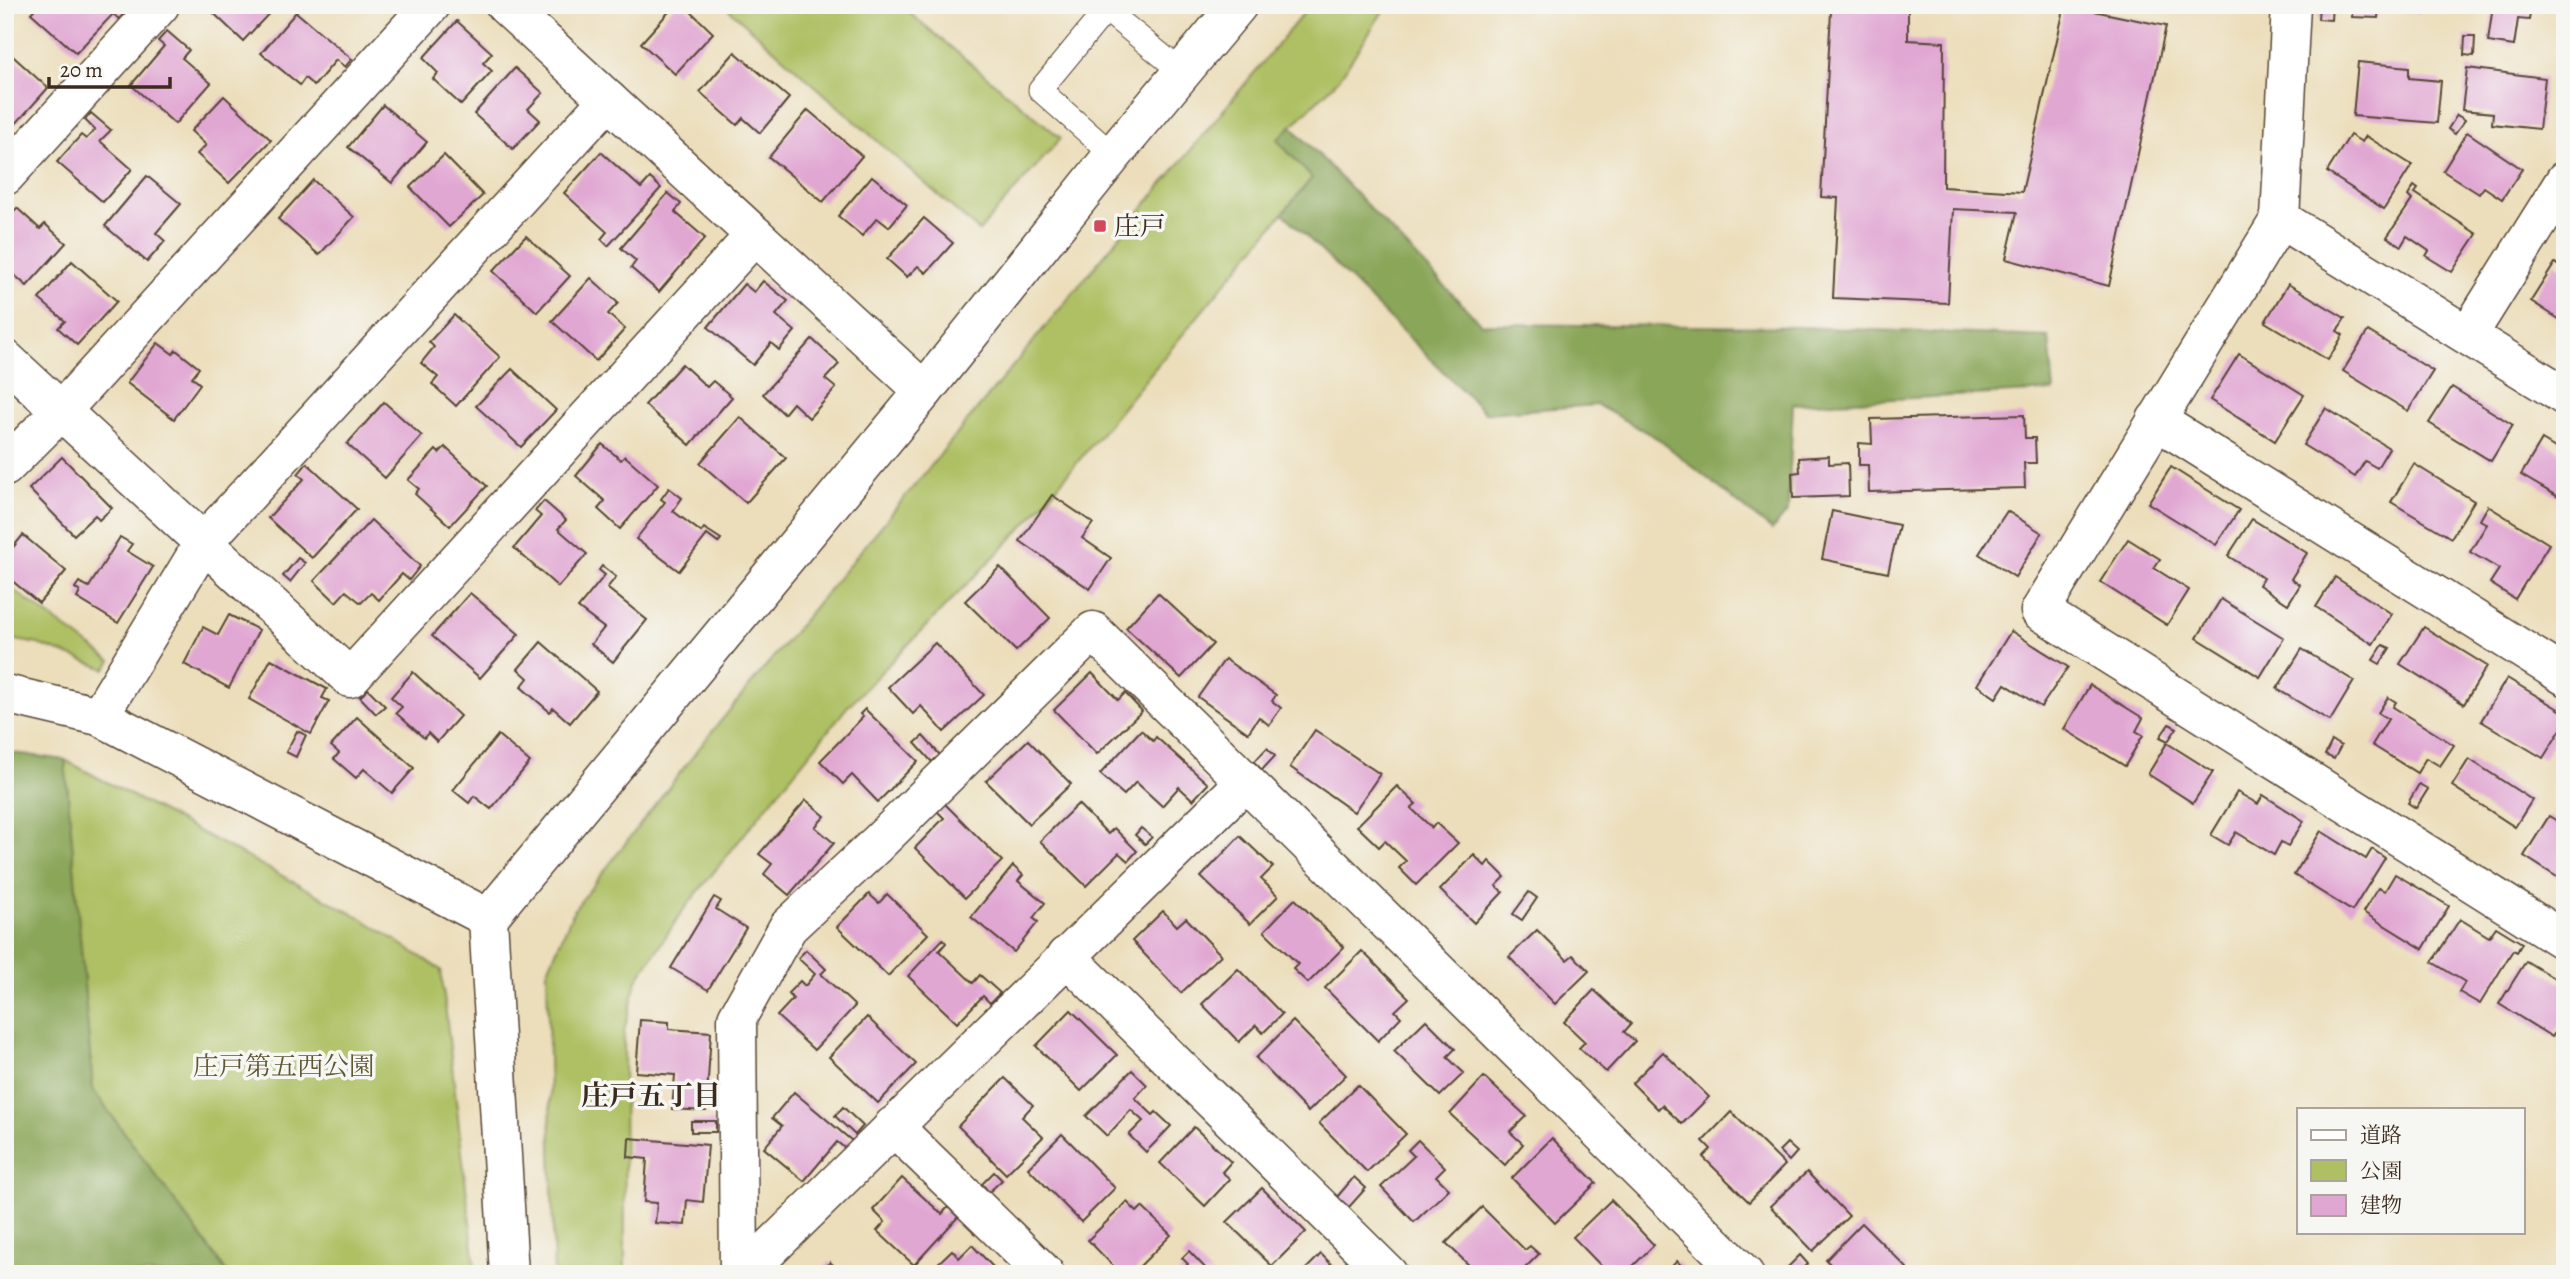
<svg xmlns="http://www.w3.org/2000/svg" width="2570" height="1279" font-family="Alegreya,'Noto Serif JP',serif">
  <style>
    .green { fill: #aec063; stroke: #747540; stroke-width: 2 }
    .forest { fill: #8aa659; stroke: #62683c; stroke-width: 2 }
    .building { fill: #e1a7d3 }
    .lines { fill: none; stroke-linecap: round; stroke-linejoin: round }
    .lane-casing { stroke: #564536; stroke-width: 25 }
    .street-casing { stroke: #564536; stroke-width: 41 }
    .secondary-casing { stroke: #564536; stroke-width: 41 }
    .lane { stroke: #fff; stroke-width: 23 }
    .street { stroke: #fff; stroke-width: 38 }
    .secondary { stroke: #fff; stroke-width: 38 }
    .poi-dot { fill: #d1495b; stroke: #f6f6f2; stroke-width: 2.5 }
    .labels { text-anchor: middle; stroke-width: 7; stroke-linejoin: round; paint-order: stroke }
    .poi-label { font-size: 26px; fill: #3b2a1e; stroke: #f6f6f2; text-anchor: start }
    .park-label { font-size: 26px; fill: #5e5733; stroke: #f6f6f2 }
    .neighbourhood-label { font-size: 28px; font-weight: bold; fill: #3b2a1e; stroke: #f6f6f2 }
  </style>
  <rect width="100%" height="100%" fill="#f6f6f2"/>
  <filter id="ink" filterUnits="userSpaceOnUse"><feTurbulence type="fractalNoise" baseFrequency=".0143" numOctaves="2"/><feDisplacementMap in="SourceGraphic" scale="14" xChannelSelector="R" yChannelSelector="G"/><feConvolveMatrix kernelMatrix="1 2 1 2 8 2 1 2 1" color-interpolation-filters="sRGB"/></filter>
  <filter id="wash" filterUnits="userSpaceOnUse"><feTurbulence type="fractalNoise" baseFrequency=".00686" numOctaves="4" result="noise"/><feDisplacementMap in="SourceGraphic" scale="28" xChannelSelector="R" yChannelSelector="G"/><feGaussianBlur stdDeviation="1.57" result="paint"/><feColorMatrix in="noise" values="0 0 0 0 0 0 0 0 0 0 0 0 0 0 0 0 0 1.4 0 .05"/><feComposite in="paint" operator="in"/></filter>
  <g filter="url(#wash)">
    <rect width="100%" height="100%" fill="#ecdebb"/>
    <!-- green -->
    <g class="green">
      <polygon points="724,5 900,5 1061,138 979,231"/>
      <polygon points="1310,5 1387,5 1339,79 1278,140 1312,178 1028,522 848,706 684,909 637,980 624,1031 625,1274 554,1274 547,972 574,910 710,734"/>
      <polygon points="5,584 111,661 106,669 38,644 5,638"/>
      <polygon points="65,760 363,919 441,970 476,1274 228,1274 93,1090"/>
    </g>
    <!-- forest -->
    <g class="forest">
      <polygon points="1291,126 1481,324 1799,327 2049,337 2054,391 1793,404 1788,511 1772,530 1657,438 1597,405 1485,413 1283,213 1312,178 1277,140"/>
      <polygon points="5,752 65,760 93,1090 228,1274 5,1274"/>
    </g>
    <g id="blocks">
      <!-- building -->
      <g class="building">
        <polygon points="38,5 132,5 119,19 113,14 76,53 31,13"/>
        <polygon points="205,5 277,5 243,41"/>
        <polygon points="675,5 684,5 713,33 675,74 641,43"/>
        <polygon points="1816,5 1908,5 1908,40 1944,42 1943,187 2022,192 2065,5 2166,26 2109,286 2006,259 2017,212 1953,209 1948,303 1833,298 1838,198 1821,197 1831,11"/>
        <polygon points="2319,5 2332,5 2331,20 2318,19"/>
        <polygon points="2353,5 2379,5 2378,18 2352,17"/>
        <polygon points="2402,5 2421,5 2420,13 2401,11"/>
        <polygon points="2493,5 2546,5 2546,9 2531,8 2529,20 2518,19 2514,46 2488,42"/>
        <polygon points="296,12 352,59 345,67 336,60 314,86 305,78 300,85 261,53"/>
        <polygon points="457,21 492,53 483,63 492,71 461,105 433,79 438,73 423,58"/>
        <polygon points="167,31 189,50 182,58 211,83 175,124 131,85 164,46 158,41"/>
        <polygon points="2465,36 2475,36 2474,56 2464,55"/>
        <polygon points="5,49 48,88 13,127 5,121"/>
        <polygon points="735,52 789,98 760,133 743,118 737,125 700,92"/>
        <polygon points="2358,62 2409,67 2409,78 2441,81 2437,123 2353,116"/>
        <polygon points="515,68 543,93 528,109 540,120 513,149 474,114"/>
        <polygon points="2467,68 2545,78 2539,129 2492,124 2493,113 2462,110"/>
        <polygon points="224,96 271,140 229,183 197,154 206,145 191,131"/>
        <polygon points="383,105 427,142 392,183 348,147"/>
        <polygon points="808,110 862,156 823,202 769,157"/>
        <polygon points="91,113 111,130 100,141 132,169 103,202 57,162 81,135 86,139 95,130 85,120"/>
        <polygon points="2457,115 2465,120 2455,134 2448,129"/>
        <polygon points="2467,132 2522,169 2502,199 2484,187 2479,194 2443,171"/>
        <polygon points="2350,135 2362,142 2366,136 2412,165 2384,209 2327,172"/>
        <polygon points="601,152 641,188 650,178 661,188 608,246 601,239 607,232 564,193"/>
        <polygon points="444,155 483,195 449,227 410,187"/>
        <polygon points="147,176 181,204 156,233 165,241 147,262 105,226"/>
        <polygon points="872,176 907,205 889,227 877,218 862,236 838,216"/>
        <polygon points="313,180 354,217 319,255 278,219"/>
        <polygon points="2414,186 2418,189 2415,193 2477,234 2452,272 2426,256 2429,251 2407,236 2401,246 2387,237 2412,200 2408,196"/>
        <polygon points="668,193 681,204 675,212 705,238 659,292 631,268 636,261 621,248"/>
        <polygon points="17,208 40,229 45,224 66,243 27,286 5,267 5,221"/>
        <polygon points="924,218 953,243 926,273 918,266 907,277 887,259"/>
        <polygon points="526,236 570,276 537,312 493,271"/>
        <polygon points="72,261 117,301 77,345 58,328 65,321 39,299"/>
        <polygon points="2555,263 2565,270 2565,323 2531,301"/>
        <polygon points="591,278 618,303 608,314 625,329 596,361 552,321"/>
        <polygon points="763,281 788,301 776,315 795,331 779,350 771,343 753,365 708,327 744,284 754,292"/>
        <polygon points="2288,284 2345,318 2337,331 2343,335 2328,360 2265,322"/>
        <polygon points="454,315 500,357 456,406 432,384 438,377 421,363 434,347 429,342"/>
        <polygon points="2368,331 2433,371 2408,411 2343,371"/>
        <polygon points="812,339 839,364 825,379 836,388 809,418 793,403 784,414 763,394"/>
        <polygon points="158,343 173,354 176,350 199,368 192,377 200,384 174,419 127,383"/>
        <polygon points="2239,354 2304,395 2275,441 2210,400"/>
        <polygon points="682,364 707,387 713,381 732,397 690,445 645,405"/>
        <polygon points="512,369 556,410 521,447 476,406"/>
        <polygon points="2452,387 2513,425 2491,461 2429,423"/>
        <polygon points="384,402 422,436 385,478 347,444"/>
        <polygon points="2326,408 2389,448 2377,468 2365,461 2355,477 2303,445"/>
        <polygon points="2024,415 2025,438 2035,438 2036,463 2024,463 2025,488 1869,492 1868,465 1859,465 1859,443 1872,444 1871,419"/>
        <polygon points="740,417 786,458 746,503 700,463"/>
        <polygon points="2542,440 2565,454 2565,501 2521,475"/>
        <polygon points="602,444 621,460 625,456 658,485 620,529 598,509 605,501 576,476"/>
        <polygon points="445,447 487,486 450,526 415,494 419,489 408,480 436,450 439,453"/>
        <polygon points="1829,456 1829,464 1848,463 1849,496 1793,498 1792,473 1800,472 1799,458"/>
        <polygon points="62,457 112,508 99,520 95,515 74,535 29,489"/>
        <polygon points="307,463 357,509 312,558 268,518 304,479 298,474"/>
        <polygon points="2414,464 2474,501 2451,538 2391,502"/>
        <polygon points="2171,467 2239,510 2216,545 2148,503"/>
        <polygon points="669,488 682,498 673,511 701,532 704,528 721,539 718,543 707,535 679,571 636,539 665,502 661,499"/>
        <polygon points="1052,495 1093,523 1082,538 1111,558 1090,589 1020,541"/>
        <polygon points="544,501 566,520 558,529 587,554 558,587 514,548 541,516 535,511"/>
        <polygon points="2488,506 2549,544 2515,599 2490,583 2499,569 2470,552 2487,524 2480,520"/>
        <polygon points="1832,511 1899,525 1888,573 1822,559"/>
        <polygon points="2007,511 2042,533 2015,577 1979,554"/>
        <polygon points="2252,519 2307,553 2291,579 2300,585 2288,604 2259,585 2263,578 2228,556"/>
        <polygon points="371,520 420,566 409,580 402,574 379,600 371,593 361,603 346,591 336,602 314,581"/>
        <polygon points="23,535 66,571 39,603 5,575 5,557"/>
        <polygon points="120,537 132,544 127,551 153,567 118,623 77,598 80,592 75,588 79,582 89,587"/>
        <polygon points="2128,539 2160,559 2154,568 2189,590 2167,625 2100,582"/>
        <polygon points="298,558 305,563 290,582 283,576"/>
        <polygon points="602,566 616,577 607,588 647,620 613,662 591,644 604,628 578,608 605,575 599,570"/>
        <polygon points="1000,567 1050,618 1016,651 965,601"/>
        <polygon points="2335,577 2392,614 2373,644 2316,607"/>
        <polygon points="470,593 519,634 480,678 432,636"/>
        <polygon points="1158,593 1213,644 1181,678 1126,628"/>
        <polygon points="2221,599 2284,638 2260,677 2197,638"/>
        <polygon points="229,615 259,630 229,688 184,664 203,627 218,635"/>
        <polygon points="2424,627 2487,666 2464,704 2400,664"/>
        <polygon points="2011,631 2068,667 2041,707 2005,684 1996,698 1977,685"/>
        <polygon points="541,642 597,691 570,723 553,708 550,712 521,687 528,678 518,669"/>
        <polygon points="935,643 984,695 944,732 921,706 913,714 888,687"/>
        <polygon points="2383,645 2390,648 2380,664 2373,660"/>
        <polygon points="2302,649 2354,681 2330,721 2277,689"/>
        <polygon points="271,659 327,689 322,698 329,701 311,734 249,699"/>
        <polygon points="1225,659 1276,695 1272,701 1281,708 1269,725 1259,717 1248,733 1198,697"/>
        <polygon points="413,672 460,716 437,742 428,733 424,738 396,713 402,707 391,697"/>
        <polygon points="1092,673 1118,700 1125,693 1142,711 1097,754 1054,710"/>
        <polygon points="2507,678 2565,713 2565,723 2543,758 2481,721"/>
        <polygon points="2090,685 2143,718 2136,731 2143,735 2125,766 2064,729"/>
        <polygon points="368,689 385,706 376,714 360,697"/>
        <polygon points="2388,697 2396,702 2393,707 2454,745 2440,766 2426,758 2417,773 2372,745 2388,719 2378,713"/>
        <polygon points="865,709 918,761 878,802 852,775 843,784 820,761 863,717 860,714"/>
        <polygon points="357,717 414,768 392,793 364,769 356,778 334,759 339,753 331,746"/>
        <polygon points="2169,724 2177,728 2168,741 2160,737"/>
        <polygon points="1141,730 1153,741 1156,737 1208,784 1193,800 1179,787 1162,806 1136,782 1124,795 1100,774"/>
        <polygon points="1315,730 1380,774 1354,812 1290,767"/>
        <polygon points="297,731 306,735 296,757 286,752"/>
        <polygon points="498,735 530,762 491,809 474,796 469,803 453,790"/>
        <polygon points="923,736 940,755 932,762 915,743"/>
        <polygon points="1028,740 1071,784 1029,824 986,781"/>
        <polygon points="2332,741 2341,746 2334,759 2325,755"/>
        <polygon points="2167,743 2213,772 2193,803 2148,774"/>
        <polygon points="1267,748 1275,756 1262,770 1254,762"/>
        <polygon points="2469,759 2532,800 2515,827 2452,786"/>
        <polygon points="2419,784 2428,789 2416,808 2408,803"/>
        <polygon points="1397,786 1416,804 1411,808 1432,828 1436,823 1458,843 1416,885 1399,868 1406,861 1385,841 1379,847 1357,826"/>
        <polygon points="2237,792 2258,804 2263,795 2304,821 2288,846 2281,842 2274,855 2236,832 2228,845 2211,835"/>
        <polygon points="806,800 825,816 815,827 834,843 789,895 764,874 772,864 759,854"/>
        <polygon points="945,804 1002,861 965,898 915,848 944,818 937,811"/>
        <polygon points="1078,804 1108,834 1114,828 1137,851 1128,861 1119,853 1086,886 1040,841"/>
        <polygon points="2549,816 2565,826 2565,882 2524,856"/>
        <polygon points="1141,828 1152,837 1145,844 1135,835"/>
        <polygon points="2321,831 2366,859 2372,849 2385,858 2352,911 2294,875"/>
        <polygon points="1240,836 1273,867 1261,879 1278,896 1250,924 1201,877"/>
        <polygon points="1474,855 1485,866 1489,861 1505,877 1496,886 1503,892 1474,923 1440,890"/>
        <polygon points="1013,866 1023,875 1018,881 1045,903 1033,918 1038,922 1014,952 971,917"/>
        <polygon points="2395,874 2449,906 2423,949 2363,912 2378,888 2385,891"/>
        <polygon points="1529,892 1537,898 1522,920 1513,914"/>
        <polygon points="869,894 879,903 887,894 928,934 888,976 837,927"/>
        <polygon points="714,897 721,901 716,909 746,928 708,990 671,968"/>
        <polygon points="1295,899 1344,947 1308,983 1293,969 1298,964 1264,931"/>
        <polygon points="1163,911 1177,926 1186,918 1221,955 1181,993 1132,941"/>
        <polygon points="2460,919 2489,937 2496,927 2522,943 2517,952 2513,950 2480,1004 2459,992 2465,982 2432,962"/>
        <polygon points="1537,930 1567,960 1573,955 1589,971 1555,1004 1509,957"/>
        <polygon points="943,939 946,943 939,951 973,983 980,975 1000,993 990,1003 983,996 957,1023 908,976"/>
        <polygon points="806,950 826,969 821,974 855,1006 814,1050 777,1016 793,999 788,993 800,981 805,986 815,974 798,958"/>
        <polygon points="1362,951 1409,998 1395,1011 1401,1017 1378,1041 1325,988"/>
        <polygon points="2526,961 2565,985 2565,1017 2552,1037 2499,1004"/>
        <polygon points="1238,969 1282,1014 1263,1033 1256,1025 1239,1042 1202,1004"/>
        <polygon points="1594,990 1631,1024 1624,1032 1635,1041 1606,1072 1579,1048 1585,1042 1564,1022"/>
        <polygon points="1071,1010 1117,1055 1081,1091 1036,1046"/>
        <polygon points="867,1017 916,1064 878,1103 829,1057"/>
        <polygon points="640,1020 669,1022 669,1029 711,1032 706,1111 672,1109 675,1075 636,1072"/>
        <polygon points="1426,1020 1455,1049 1447,1057 1464,1073 1440,1096 1394,1051"/>
        <polygon points="1293,1021 1346,1075 1308,1112 1256,1058"/>
        <polygon points="1663,1052 1709,1097 1682,1124 1662,1105 1658,1109 1632,1083"/>
        <polygon points="1132,1070 1147,1085 1135,1098 1153,1115 1156,1112 1171,1126 1146,1152 1129,1135 1143,1121 1131,1110 1107,1136 1086,1116"/>
        <polygon points="1484,1077 1526,1116 1510,1132 1523,1144 1505,1165 1450,1114"/>
        <polygon points="1005,1078 1033,1105 1022,1117 1043,1137 1006,1174 958,1126"/>
        <polygon points="1358,1085 1406,1134 1367,1172 1319,1123"/>
        <polygon points="794,1092 852,1141 846,1149 837,1142 804,1181 764,1148 782,1126 772,1118"/>
        <polygon points="843,1107 863,1126 855,1135 835,1116"/>
        <polygon points="1731,1112 1785,1165 1749,1202 1703,1157 1711,1149 1703,1141"/>
        <rect x="691" y="1121" width="25" height="11"/>
        <polygon points="1194,1127 1231,1162 1222,1172 1230,1179 1205,1206 1160,1163"/>
        <polygon points="1062,1134 1115,1188 1081,1222 1028,1168"/>
        <polygon points="629,1138 708,1145 703,1202 687,1200 685,1225 655,1223 657,1203 644,1202 647,1159 628,1157"/>
        <polygon points="1552,1138 1596,1183 1555,1223 1512,1178"/>
        <polygon points="1418,1140 1445,1167 1436,1176 1449,1189 1414,1222 1381,1187 1414,1156 1408,1150"/>
        <polygon points="1787,1143 1797,1152 1789,1161 1779,1151"/>
        <polygon points="994,1172 1002,1180 989,1192 982,1184"/>
        <polygon points="1807,1172 1849,1216 1813,1251 1770,1206"/>
        <polygon points="1354,1177 1366,1188 1349,1207 1337,1197"/>
        <polygon points="902,1178 942,1214 948,1207 958,1217 914,1265 877,1231 885,1222 873,1210"/>
        <polygon points="1262,1188 1306,1232 1272,1266 1227,1222"/>
        <polygon points="1611,1200 1654,1245 1625,1274 1609,1274 1573,1237"/>
        <polygon points="1127,1202 1137,1212 1142,1207 1171,1235 1132,1274 1121,1274 1088,1240"/>
        <polygon points="1482,1207 1525,1250 1530,1246 1539,1254 1519,1274 1478,1274 1446,1243"/>
        <polygon points="1862,1223 1907,1268 1901,1274 1840,1274 1826,1260"/>
        <polygon points="972,1245 995,1269 990,1274 935,1274 931,1270 952,1250 959,1258"/>
        <polygon points="1189,1251 1211,1274 1178,1274 1188,1264 1182,1258"/>
        <polygon points="1321,1254 1341,1274 1301,1274"/>
        <polygon points="1800,1255 1808,1264 1798,1274 1781,1274"/>
        <polygon points="1677,1261 1689,1274 1665,1274"/>
        <polygon points="830,1262 842,1274 818,1274"/>
      </g>
    </g>
  </g>
  <g filter="url(#ink)">
    <use href="#blocks" fill-opacity="0" stroke="#564536" stroke-width="2"/>
    <g class="lines">
      <!-- lane casing -->
      <g class="lane-casing">
        <polyline id="lane" points="1113,155 1040,90 1106,10 1182,72"/>
      </g>
      <!-- street casing -->
      <g class="street-casing">
        <g id="street">
          <polyline points="505,5 924,391"/>
          <polyline points="2291,5 2280,219 2565,396"/>
          <polyline points="5,176 160,5"/>
          <polyline points="2280,219 2040,611 2565,941"/>
          <polyline points="2468,335 2565,180"/>
          <polyline points="5,359 350,678 755,235"/>
          <polyline points="2156,420 2565,676"/>
          <polyline points="5,467 61,411 431,5"/>
          <polyline points="99,716 204,542 608,100"/>
          <polyline points="1066,956 1388,1274"/>
          <polyline points="893,1126 1045,1274"/>
          <polyline points="739,1274 737,1018 788,927 877,844 1093,631 1744,1274"/>
          <polyline points="744,1274 1244,783"/>
        </g>
      </g>
      <!-- secondary casing -->
      <g class="secondary-casing">
        <g id="secondary">
          <polyline points="5,694 99,716 488,918"/>
          <polyline points="509,1274 488,918 924,391 1113,155 1238,5"/>
        </g>
      </g>
      <!-- lane -->
      <use href="#lane" class="lane"/>
      <!-- street -->
      <use href="#street" class="street"/>
      <!-- secondary -->
      <use href="#secondary" class="secondary"/>
    </g>
  </g>
  <!-- markers -->
  <rect class="poi-dot" x="1093" y="219" width="14" height="14" rx="3.5"/>
  <g class="labels">
    <!-- poi labels -->
    <g class="poi-label">
      <text x="1114" y="235">庄戸</text>
    </g>
    <!-- park labels -->
    <g class="park-label">
      <text x="284" y="1075">庄戸第五西公園</text>
    </g>
    <!-- neighbourhood labels -->
    <g class="neighbourhood-label">
      <text x="651" y="1105">庄戸五丁目</text>
    </g>
  </g>
  <!-- margin -->
  <rect width="2570" height="1279" fill="none" stroke="#f6f6f2" stroke-width="28"/>
  <!-- legend -->
  <rect x="2297" y="1108" width="228" height="126" fill="#f6f6f2" stroke="#aba49d" stroke-width="2"/>
  <rect x="2311" y="1130" width="35" height="10" fill="#ffffff" stroke="#aba49d" stroke-width="2"/>
  <text x="2360" y="1142" font-size="21" fill="#3b2a1e">道路</text>
  <rect x="2311" y="1160" width="35" height="21" fill="#aec063" stroke="#aba49d" stroke-width="2"/>
  <text x="2360" y="1178" font-size="21" fill="#3b2a1e">公園</text>
  <rect x="2311" y="1195" width="35" height="21" fill="#e1a7d3" stroke="#aba49d" stroke-width="2"/>
  <text x="2360" y="1212" font-size="21" fill="#3b2a1e">建物</text>
  <!-- scale -->
  <path d="M49 77v10h121v-10" fill="none" stroke="#3b2a1e" stroke-width="3.5"/>
  <text x="60" y="77" font-size="21" fill="#3b2a1e" stroke="#f6f6f2" stroke-width="5" paint-order="stroke">20 m</text>
</svg>
